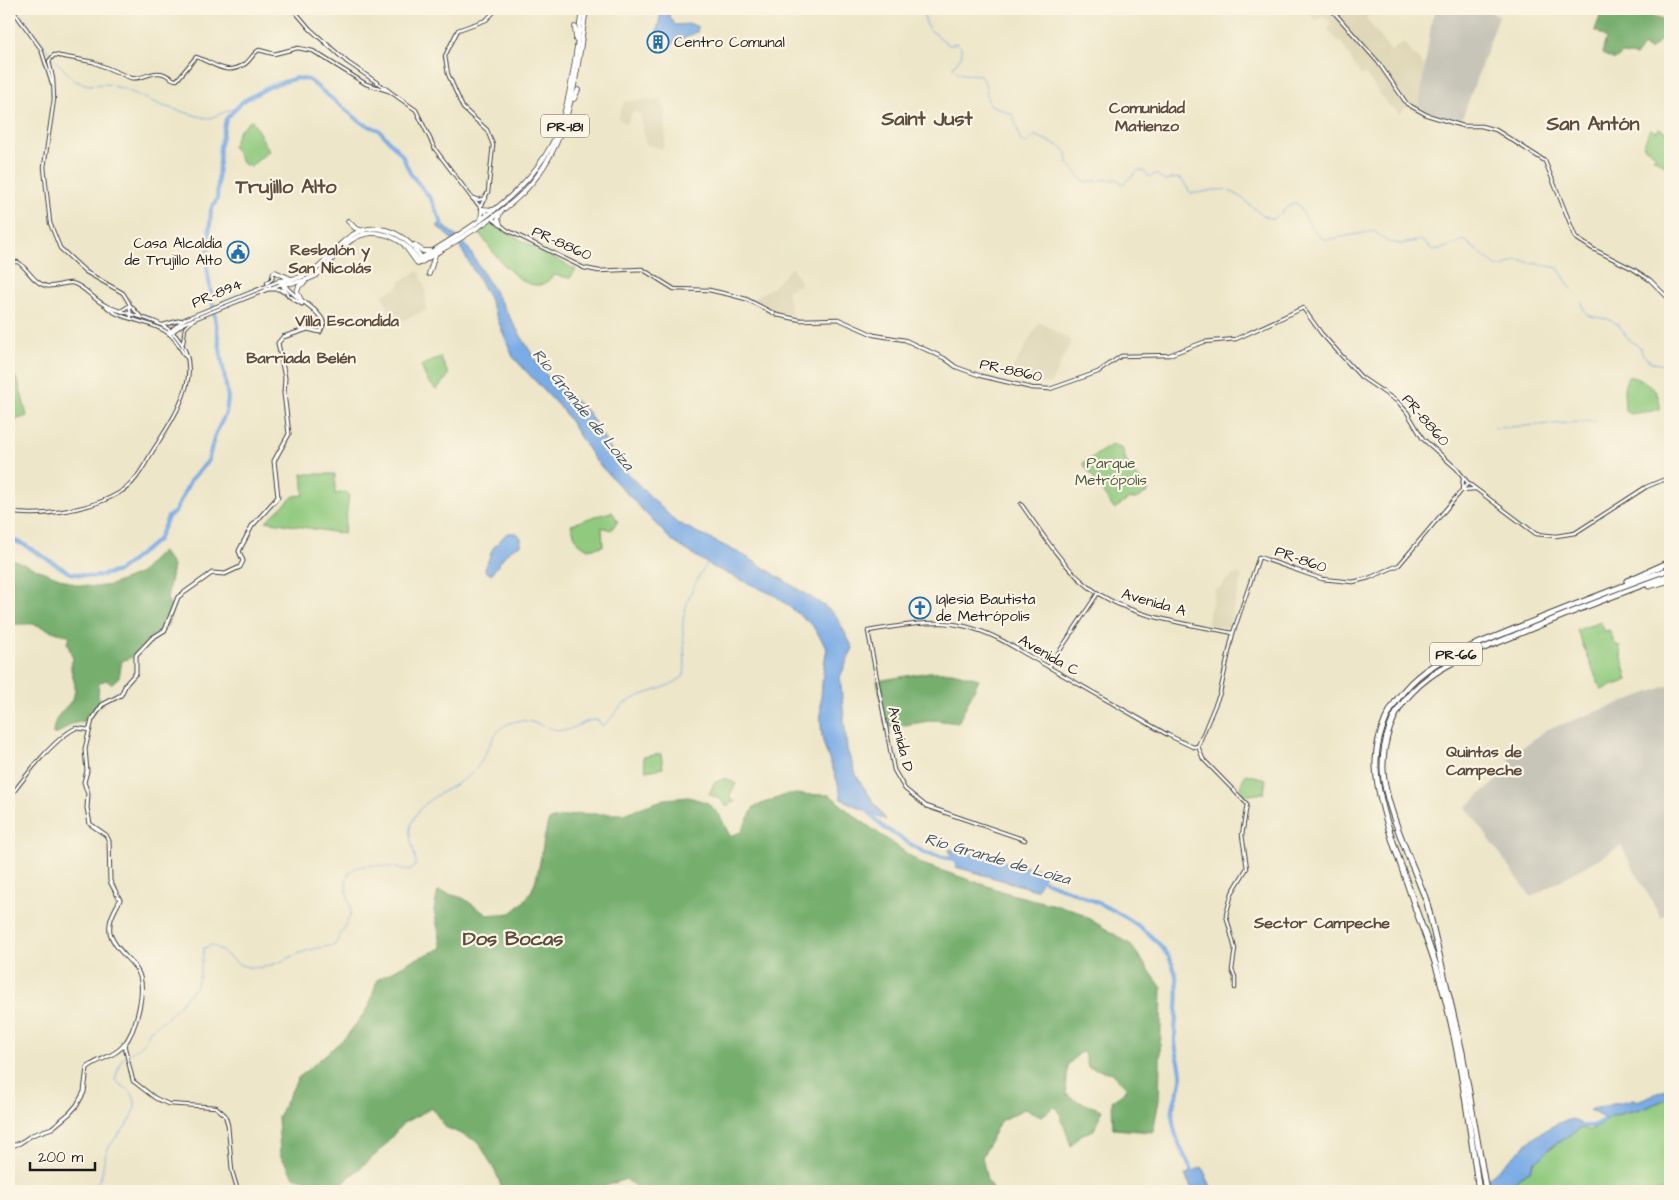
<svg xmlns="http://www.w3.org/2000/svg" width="1679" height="1200" font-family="'Architects Daughter',sans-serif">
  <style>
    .built { fill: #dfd7b7 }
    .industrial { fill: #c6c5b8 }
    .green { fill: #90ca7e; stroke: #56734d }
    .forest { fill: #74ae6d; stroke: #486544 }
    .water { fill: #7aace6; stroke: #4b6481 }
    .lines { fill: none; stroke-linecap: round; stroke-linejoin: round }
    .stream { stroke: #7aace6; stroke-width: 1 }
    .river { stroke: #7aace6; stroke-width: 4 }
    .tertiary-casing { stroke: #3b3a36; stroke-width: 4.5 }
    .secondary-casing { stroke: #3b3a36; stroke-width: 5 }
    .primary-casing { stroke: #3b3a36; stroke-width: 5.5 }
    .motorway-casing { stroke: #3b3a36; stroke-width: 7 }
    .tertiary { stroke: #fff; stroke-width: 2.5 }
    .secondary { stroke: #fff; stroke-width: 3 }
    .primary { stroke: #fff; stroke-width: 4 }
    .motorway { stroke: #fff; stroke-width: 5 }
    .labels { text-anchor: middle; stroke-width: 4.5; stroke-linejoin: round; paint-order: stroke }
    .shield { fill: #fcf5e5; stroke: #5f5d58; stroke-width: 1 }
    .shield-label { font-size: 14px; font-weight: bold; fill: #1c1c1c }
    .poi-label { font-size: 15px; fill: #1c1c1c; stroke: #fcf5e5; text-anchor: start }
    .street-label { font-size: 15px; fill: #1c1c1c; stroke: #fcf5e5 }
    .park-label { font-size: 15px; fill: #45593e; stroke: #fcf5e5 }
    .neighbourhood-label { font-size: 16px; font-weight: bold; fill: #5d4c3e; stroke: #fcf5e5 }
    .water-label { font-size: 16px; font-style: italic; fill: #42566d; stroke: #fcf5e5 }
    .district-label { font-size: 20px; font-weight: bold; fill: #5d4c3e; stroke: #fcf5e5 }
  </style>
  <rect width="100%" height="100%" fill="#fcf5e5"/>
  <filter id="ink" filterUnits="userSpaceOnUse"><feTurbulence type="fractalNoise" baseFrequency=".02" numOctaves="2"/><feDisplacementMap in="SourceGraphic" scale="10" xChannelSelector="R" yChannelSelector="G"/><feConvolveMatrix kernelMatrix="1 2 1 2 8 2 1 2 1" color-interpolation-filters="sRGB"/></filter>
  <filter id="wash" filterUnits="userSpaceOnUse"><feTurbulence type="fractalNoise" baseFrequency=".0096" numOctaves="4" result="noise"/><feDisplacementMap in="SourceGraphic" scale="20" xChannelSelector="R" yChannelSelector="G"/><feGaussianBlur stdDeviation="1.12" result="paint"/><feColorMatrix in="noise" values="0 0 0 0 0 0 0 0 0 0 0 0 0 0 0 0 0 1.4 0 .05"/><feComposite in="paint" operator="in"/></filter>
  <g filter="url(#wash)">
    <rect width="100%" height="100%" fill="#ede6c8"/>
    <!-- built -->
    <g class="built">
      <polygon points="1313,9 1375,9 1366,18 1391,51 1403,42 1425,67 1419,113 1407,106 1400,114 1387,104 1365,73 1361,76 1342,44 1328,31 1331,24 1324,16 1316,21 1309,13"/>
      <polygon points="662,98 667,119 664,120 666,138 662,149 646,144 640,115 633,111 626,124 618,118 624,102"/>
      <polygon points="792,267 801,284 787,291 792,315 771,310 753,299 773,287"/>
      <polygon points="419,271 425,287 427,310 393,324 383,295 398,287 400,281"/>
      <polygon points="1039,322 1072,341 1051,383 1039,384 1011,378 1012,370"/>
      <polygon points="1237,573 1242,576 1229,628 1207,624 1215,589 1222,587 1224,582"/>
    </g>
    <!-- industrial -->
    <g class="industrial">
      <polygon points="1437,9 1484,9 1499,16 1461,122 1430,113 1419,106 1432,19"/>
      <polygon points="1670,685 1670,912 1661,918 1621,846 1531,897 1466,807 1512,767 1507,755 1523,747 1546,730"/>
    </g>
    <!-- green -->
    <g class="green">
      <polygon points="252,120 269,151 251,166 243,164 233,146 239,130"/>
      <polygon points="1659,128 1670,134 1670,168 1653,158 1656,155 1643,146 1650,129 1657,132"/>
      <path d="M 488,222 L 576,270 L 570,278 L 553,275 C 531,309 489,248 477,229 Z"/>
      <polygon points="440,357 449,375 436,390 427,380 421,366"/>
      <polygon points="14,375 19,384 27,416 9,422 9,378"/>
      <path d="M 1628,376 C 1646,380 1661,389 1660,410 L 1630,414 L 1625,411 L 1624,388 Z"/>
      <path d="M 1113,444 L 1122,449 C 1125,453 1124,456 1126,461 C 1132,473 1142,480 1149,491 L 1136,499 L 1129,499 L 1114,509 L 1083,463 Z"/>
      <polygon points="302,474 335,474 335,494 345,492 349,494 344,534 266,521 294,496 304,495"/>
      <path d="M 612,512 L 618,521 L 611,530 L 602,527 L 603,546 L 588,549 L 577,542 L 571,525 C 585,519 598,515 612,512 Z"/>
      <polygon points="1601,622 1604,631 1609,630 1615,644 1619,646 1628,680 1601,690 1577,630"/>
      <polygon points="661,754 663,768 646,771 643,757"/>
      <path d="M 1246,774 L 1266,779 L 1264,793 L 1243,796 C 1240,788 1241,781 1246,774 Z"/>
      <polygon points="726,778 736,784 729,796 735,802 730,803 727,807 721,800 709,794 714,783"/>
      <polygon points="1670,1097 1670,1191 1507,1191 1519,1177 1530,1171 1537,1158 1573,1132 1581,1128 1589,1130 1602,1125 1611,1116 1648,1107"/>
    </g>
    <!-- forest -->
    <g class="forest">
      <polygon points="1594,9 1640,9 1653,16 1669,20 1661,30 1665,36 1650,50 1643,46 1636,56 1622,54 1615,60 1602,54 1606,38 1595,30 1601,14"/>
      <path d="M 162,551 L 173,566 L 167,599 L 172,608 L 168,625 L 164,630 L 151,637 L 132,657 L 122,661 L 119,677 L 111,684 L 106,680 L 99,683 L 98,696 L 103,703 L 85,721 L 71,724 L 58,734 L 53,734 C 54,708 74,708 75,690 C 76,678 67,671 73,659 L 67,642 L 70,638 L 69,635 C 56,634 48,629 37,625 C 29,622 18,626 9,623 L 9,558 L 77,585 L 95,587 L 111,585 L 139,574 Z"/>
      <polygon points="929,672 952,672 979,679 958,723 935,720 887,728 877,681"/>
      <path d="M 788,794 L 830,795 L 853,815 L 922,864 L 1011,894 L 1075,910 L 1130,944 L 1162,988 L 1159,1100 L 1153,1132 L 1113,1129 L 1112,1101 L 1127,1089 L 1111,1073 L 1088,1067 L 1083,1050 L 1068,1065 L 1066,1094 L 1077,1101 L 1102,1110 L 1094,1130 L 1080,1135 L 1071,1146 L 1058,1109 L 1054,1107 L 1042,1116 L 1024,1109 L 1000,1121 L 982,1157 L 987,1180 L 993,1190 L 991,1191 L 641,1191 L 626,1179 L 591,1191 L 503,1191 L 497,1175 L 479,1142 L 445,1127 L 432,1108 L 403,1123 L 380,1151 L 339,1186 L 295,1178 L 280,1155 L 278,1117 L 298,1078 L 346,1037 L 369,1007 L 377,980 L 411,961 L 442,948 L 434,910 L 438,891 L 463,898 L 487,915 L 511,913 C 517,908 524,903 528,896 C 540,882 542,839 549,820 L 578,814 L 623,814 L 665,799 L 689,797 L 708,803 L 719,814 L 730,836 L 741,832 L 754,807 Z"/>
    </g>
    <!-- water -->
    <g class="water">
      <polygon points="666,10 675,25 691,24 698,27 697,32 670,45 663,44 657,31 661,13"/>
      <path d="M 441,223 L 467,246 L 542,371 L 588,412 L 622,468 L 676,522 L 747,557 L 826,607 L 836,616 L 853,648 L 840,677 L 847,750 L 857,777 L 886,820 L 841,799 C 839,778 828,761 823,741 C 818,718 822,672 827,648 L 812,625 L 776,596 L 713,567 L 672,541 L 595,460 L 564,412 L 513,357 L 488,296 L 460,247 L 437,226 Z"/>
      <path d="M 507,533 L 517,533 L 521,538 L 521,545 C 504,550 502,562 491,574 L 486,572 L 485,569 L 493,548 Z"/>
      <polygon points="949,849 1047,871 1036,890 956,867"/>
      <polygon points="1670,1088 1670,1097 1648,1107 1611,1116 1605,1121 1602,1117 1589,1110 1634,1099 1637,1101"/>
      <path d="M 1572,1119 L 1581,1124 L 1581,1128 L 1549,1148 L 1544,1155 L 1534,1162 L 1530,1171 L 1519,1177 L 1507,1191 L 1490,1191 L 1488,1178 C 1516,1157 1536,1127 1572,1119 Z"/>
      <polygon points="1202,1167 1213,1191 1193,1191 1185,1175"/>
    </g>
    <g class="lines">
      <!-- stream -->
      <g class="stream">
        <polyline points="17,9 51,55"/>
        <polyline points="890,9 896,12 909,9"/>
        <path d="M 917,9 L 924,16 L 928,28 L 949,45 L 957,43 L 961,47 L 962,55 L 953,67 C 961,78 969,73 980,75 C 989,85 985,93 989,104 L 1013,115 L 1021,142 L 1026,144 L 1034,136 L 1037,136 L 1063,148 L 1067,153 L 1068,163 L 1084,182 L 1116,179 L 1123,184 L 1139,170 L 1144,171 L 1149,177 L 1156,174 L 1165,181 L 1175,178 L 1181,179 L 1191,193 C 1202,194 1214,188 1226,190 C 1245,194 1255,216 1273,219 L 1293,203 L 1298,204 C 1304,214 1315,237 1326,240 L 1374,231 L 1388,242 L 1402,244 L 1421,240 L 1433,250 L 1445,248 L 1464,240 L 1497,267 L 1503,267 L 1517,260 L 1558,268 L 1575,294"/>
        <polyline points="53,58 75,81 89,85 106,84 124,89 163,106 201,117 210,118 237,107"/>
        <polyline points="1582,301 1584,311 1589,316 1607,319 1618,324 1630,341 1640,347 1643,355 1651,362 1670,367"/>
        <polyline points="1495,428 1595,421"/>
        <path d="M 53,1191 C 67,1181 84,1195 94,1186 C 106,1176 101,1164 107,1151 C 115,1133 136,1124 135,1102 C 134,1090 122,1087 115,1080 L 121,1060 L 144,1043 L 150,1030 L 169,1016 L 195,987 L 199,979 L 204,948 L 212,945 C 222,950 234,962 241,965 C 262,973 281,961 300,953 C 311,949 323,947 335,945 L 351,914 C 351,905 347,896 346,887 C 343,854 392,868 411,870 L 416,865 C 416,855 408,835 410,828 C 420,794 453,792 474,771 C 488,757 490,730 510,723 C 529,716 540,727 558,730 C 573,733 584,718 598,720 L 602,726 C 612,720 617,708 627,702 C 646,691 667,690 684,676 C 686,661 684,648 683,633 C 681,608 694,584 707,563"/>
      </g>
      <!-- river -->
      <g class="river">
        <polyline points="9,539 23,544 70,573 94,577 119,571 158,540 168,517 175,512 190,481 208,461 215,435 226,413 228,398 207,268 211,210 217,199 220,146 226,119 243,101 271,86 296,78 309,80 362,123 379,130 402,155 410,173 431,199 443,226"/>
        <polyline points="867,810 883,827 925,853 957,860"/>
        <path d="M 1037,878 C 1082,896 1170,924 1177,981 C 1180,1001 1174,1021 1175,1041 C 1175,1054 1182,1065 1181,1078 C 1181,1088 1176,1094 1174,1103 C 1167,1126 1184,1155 1194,1175"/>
        <polyline points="1576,1126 1592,1126 1603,1122 1604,1114"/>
      </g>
    </g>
  </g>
  <g filter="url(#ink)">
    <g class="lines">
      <!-- tertiary casing -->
      <g class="tertiary-casing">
        <g id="tertiary">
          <polyline points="12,9 41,49 52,84"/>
          <polyline points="293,9 310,29 347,62 388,90"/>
          <polyline points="1331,9 1378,62 1407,104 1427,115 1463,126 1481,126 1496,130 1545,161 1576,238 1593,249 1633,269 1650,280 1670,300"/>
          <polyline points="473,198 478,200 486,198"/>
          <polyline points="480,207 488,192 493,145 487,130 463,108 448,74 445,56 458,30 486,20 497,9"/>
          <polyline points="492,218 507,230 584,268 599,271 642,269 674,289 709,290 731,295 746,299 777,315 801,320 838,319 874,335 905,340 944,358 956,367 981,376 1032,388 1050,389 1098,372 1121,356 1169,355 1204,342 1236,339 1303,308 1321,333 1361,377 1398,402 1407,412 1423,439 1457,469 1468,483 1536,534 1556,536 1575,533 1646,487 1663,480 1670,480"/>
          <path d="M 9,262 L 18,262 C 28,269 34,283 46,286 C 54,288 64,282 72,283 C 85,286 94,301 107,306 C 128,316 159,317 176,336 C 207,371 174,417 154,449 C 145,463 137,482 122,491 C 95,509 40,518 9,512"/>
          <polyline points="267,283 272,279 273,273"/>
          <polyline points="131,306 141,317"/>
          <path d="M 107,307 C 122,321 150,320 168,333 C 177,339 180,349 186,357"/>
          <polyline points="121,311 130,305"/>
          <path d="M 131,317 L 129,303 L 123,293 L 86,272 L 60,248 L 50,223 L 44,167 L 54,99 L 53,79 L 49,61 L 54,55 L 93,62 L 131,78 C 141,80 150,72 159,73 C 167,73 170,80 177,80 L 196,57 C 213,62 225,77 245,64 C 251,60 253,53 259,50 L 274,54 L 298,48 L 313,51 L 366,84 L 389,91 L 416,110 L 435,149 L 472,198 L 488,215"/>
          <polyline points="163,325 181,320"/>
          <polyline points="168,333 185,319 279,281"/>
          <polyline points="170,334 184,323 281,284"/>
          <polyline points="183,343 185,328 193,320"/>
          <polyline points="1463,479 1462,490 1475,489"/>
          <path d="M 1021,504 C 1040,530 1058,560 1083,582 C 1123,617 1183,623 1233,633"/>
          <polyline points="1049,667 1098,593"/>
          <path d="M 9,798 C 24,778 53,739 76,728 L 90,730"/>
          <path d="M 1025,840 L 926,806 L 905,789 L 894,770 L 868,631 C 922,623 951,614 1003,641 L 1168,735 L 1193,747 L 1198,746"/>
          <polyline points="1235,988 1235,977 1232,970 1235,949 1226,915 1232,893 1247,868 1242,835 1247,804 1203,759 1198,746 1220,693 1233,633 1259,557 1322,579 1353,582 1369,578 1399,565 1468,483"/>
          <polyline points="124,1044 133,1081 155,1098 168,1104 216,1107 225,1115 228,1125 232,1171 238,1191"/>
        </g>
      </g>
      <!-- secondary casing -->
      <g class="secondary-casing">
        <g id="secondary">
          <polyline points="283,287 289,296 302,304"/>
          <polyline points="266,289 279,289 284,292"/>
          <path d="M 9,1147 L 20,1143 L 32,1135 L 52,1128 L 70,1113 L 77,1105 L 84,1092 L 87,1068 C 98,1058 113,1058 123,1046 C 136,1031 148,987 137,970 C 129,958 113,947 110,932 C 108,920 115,910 120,900 L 110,881 L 109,841 L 106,835 L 90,824 L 87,808 L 88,794 L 84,782 L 87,771 L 85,749 L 92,720 L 102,705 L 121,695 L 126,684 L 136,673 L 136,655 L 152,638 L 165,630 L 178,597 L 212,573 L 225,574 L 240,567 L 243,561 L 239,551 L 252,526 L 278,497 L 274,461 L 289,434 L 284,393 L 285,378 L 278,343 L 283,337 L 308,329 L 320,332 L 324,323 C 316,305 293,299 282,282"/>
        </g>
      </g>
      <!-- primary casing -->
      <g class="primary-casing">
        <g id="primary">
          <polyline points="575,27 576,40"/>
          <polyline points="574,99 578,90"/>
          <polyline points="481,220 482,209 494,210"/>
          <polyline points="348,221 355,228 363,231"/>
          <polyline points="500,224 498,219 500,213"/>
          <polyline points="414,245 423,251 430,251"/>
          <polyline points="405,246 418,264"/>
          <path d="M 418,260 C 478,223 543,187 564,114 C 574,80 577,43 582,9"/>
          <polyline points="275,272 289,278"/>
          <polyline points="429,274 435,255"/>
          <path d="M 279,281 C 292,279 304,278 315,270 C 326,263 332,251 342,243 C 370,216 404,230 422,259"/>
          <path d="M 281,284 C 293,283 304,282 315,276 C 327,268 334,255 345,245 C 372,221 403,236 420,263 C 452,243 487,224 515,200 C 571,151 576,78 586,9"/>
          <polyline points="302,302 297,292 299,286 305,282"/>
        </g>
      </g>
      <!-- motorway casing -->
      <g class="motorway-casing">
        <g id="motorway">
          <polyline points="1627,581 1670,562"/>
          <polyline points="1649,586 1670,580"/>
          <path d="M 1426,900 C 1413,865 1385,807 1383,771 C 1382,742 1392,712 1412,692 C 1441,662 1481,650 1518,634 C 1569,613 1619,593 1670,575"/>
          <polyline points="1427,903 1462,1052 1486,1191"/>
          <path d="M 1414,904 C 1402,865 1375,801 1376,761 C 1377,732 1390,704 1411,683 C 1437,657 1474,646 1507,632 C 1561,610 1615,588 1670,569"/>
          <path d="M 1415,907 C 1422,928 1431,948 1437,969 C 1459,1041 1468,1117 1479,1191"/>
        </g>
      </g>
      <!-- tertiary -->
      <use href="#tertiary" class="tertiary"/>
      <!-- secondary -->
      <use href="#secondary" class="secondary"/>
      <!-- primary -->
      <use href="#primary" class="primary"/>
      <!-- motorway -->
      <use href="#motorway" class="motorway"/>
    </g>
  </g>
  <!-- icons -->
  <defs>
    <g id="building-ring" transform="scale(1.125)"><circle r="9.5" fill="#fcf5e5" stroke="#1f6fb2" stroke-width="1.5"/><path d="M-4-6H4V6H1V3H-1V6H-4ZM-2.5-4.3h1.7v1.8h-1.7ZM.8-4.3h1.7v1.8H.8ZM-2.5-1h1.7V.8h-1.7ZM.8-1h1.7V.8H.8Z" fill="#1f6fb2"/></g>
    <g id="civic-ring" transform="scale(1.125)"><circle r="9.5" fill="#fcf5e5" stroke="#1f6fb2" stroke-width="1.5"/><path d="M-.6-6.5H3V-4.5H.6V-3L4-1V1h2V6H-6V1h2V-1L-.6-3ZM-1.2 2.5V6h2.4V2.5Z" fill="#1f6fb2"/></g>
    <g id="church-ring" transform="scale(1.125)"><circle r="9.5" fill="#fcf5e5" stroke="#1f6fb2" stroke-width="1.5"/><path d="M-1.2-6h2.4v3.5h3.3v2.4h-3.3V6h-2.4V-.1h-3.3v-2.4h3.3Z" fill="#1f6fb2"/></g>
  </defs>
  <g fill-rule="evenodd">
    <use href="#building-ring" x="658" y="42"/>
    <use href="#civic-ring" x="238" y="252"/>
    <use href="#church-ring" x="920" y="608"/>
  </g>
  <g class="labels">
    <!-- shield labels -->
    <g class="shield">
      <rect x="541" y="114.5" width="48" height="23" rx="4"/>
      <rect x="1430" y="642.5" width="52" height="23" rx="4"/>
    </g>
    <g class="shield-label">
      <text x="565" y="131">PR-181</text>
      <text x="1456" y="659">PR-66</text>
    </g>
    <!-- poi labels -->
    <g class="poi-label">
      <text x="674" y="47">Centro Comunal</text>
      <text x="222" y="248" text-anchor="end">Casa Alcaldía<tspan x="222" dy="17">de Trujillo Alto</tspan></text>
      <text x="936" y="604">Iglesia Bautista<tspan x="936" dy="17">de Metrópolis</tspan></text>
    </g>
    <!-- street labels -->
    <g class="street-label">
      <text transform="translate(562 243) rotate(24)" y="5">PR-8860</text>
      <text transform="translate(217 293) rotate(-23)" y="5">PR-894</text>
      <text transform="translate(1011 370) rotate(12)" y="5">PR-8860</text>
      <text transform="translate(1426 420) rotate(49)" y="5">PR-8860</text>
      <text transform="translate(1301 559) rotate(19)" y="5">PR-860</text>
      <text transform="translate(1154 602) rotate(16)" y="5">Avenida A</text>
      <text transform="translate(1049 655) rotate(30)" y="5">Avenida C</text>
      <text transform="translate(901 739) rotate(76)" y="5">Avenida D</text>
    </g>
    <!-- park labels -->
    <g class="park-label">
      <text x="1111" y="468">Parque<tspan x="1111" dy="17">Metrópolis</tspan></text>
    </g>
    <!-- neighbourhood labels -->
    <g class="neighbourhood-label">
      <text x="1147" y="113">Comunidad<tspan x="1147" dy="18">Matienzo</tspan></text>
      <text x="330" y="255">Resbalón y<tspan x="330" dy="18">San Nicolás</tspan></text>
      <text x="347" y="326">Villa Escondida</text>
      <text x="301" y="363">Barriada Belén</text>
      <text x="1484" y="757">Quintas de<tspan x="1484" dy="18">Campeche</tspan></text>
      <text x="1322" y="928">Sector Campeche</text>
    </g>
    <!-- water labels -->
    <g class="water-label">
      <text transform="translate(584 409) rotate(51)" y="6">Río Grande de Loíza</text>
      <text transform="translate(998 858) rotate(16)" y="6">Río Grande de Loíza</text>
    </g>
    <!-- district labels -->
    <g class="district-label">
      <text x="927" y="125">Saint Just</text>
      <text x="1593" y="130">San Antón</text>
      <text x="286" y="193">Trujillo Alto</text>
      <text x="513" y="945">Dos Bocas</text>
    </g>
  </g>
  <!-- margin -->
  <rect width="1679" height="1200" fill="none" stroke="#fcf5e5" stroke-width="30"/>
  <!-- scale -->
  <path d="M30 1162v8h65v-8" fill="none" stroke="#1c1c1c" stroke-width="2.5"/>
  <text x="38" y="1162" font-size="15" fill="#1c1c1c" stroke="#fcf5e5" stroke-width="4" paint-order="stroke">200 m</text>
</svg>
